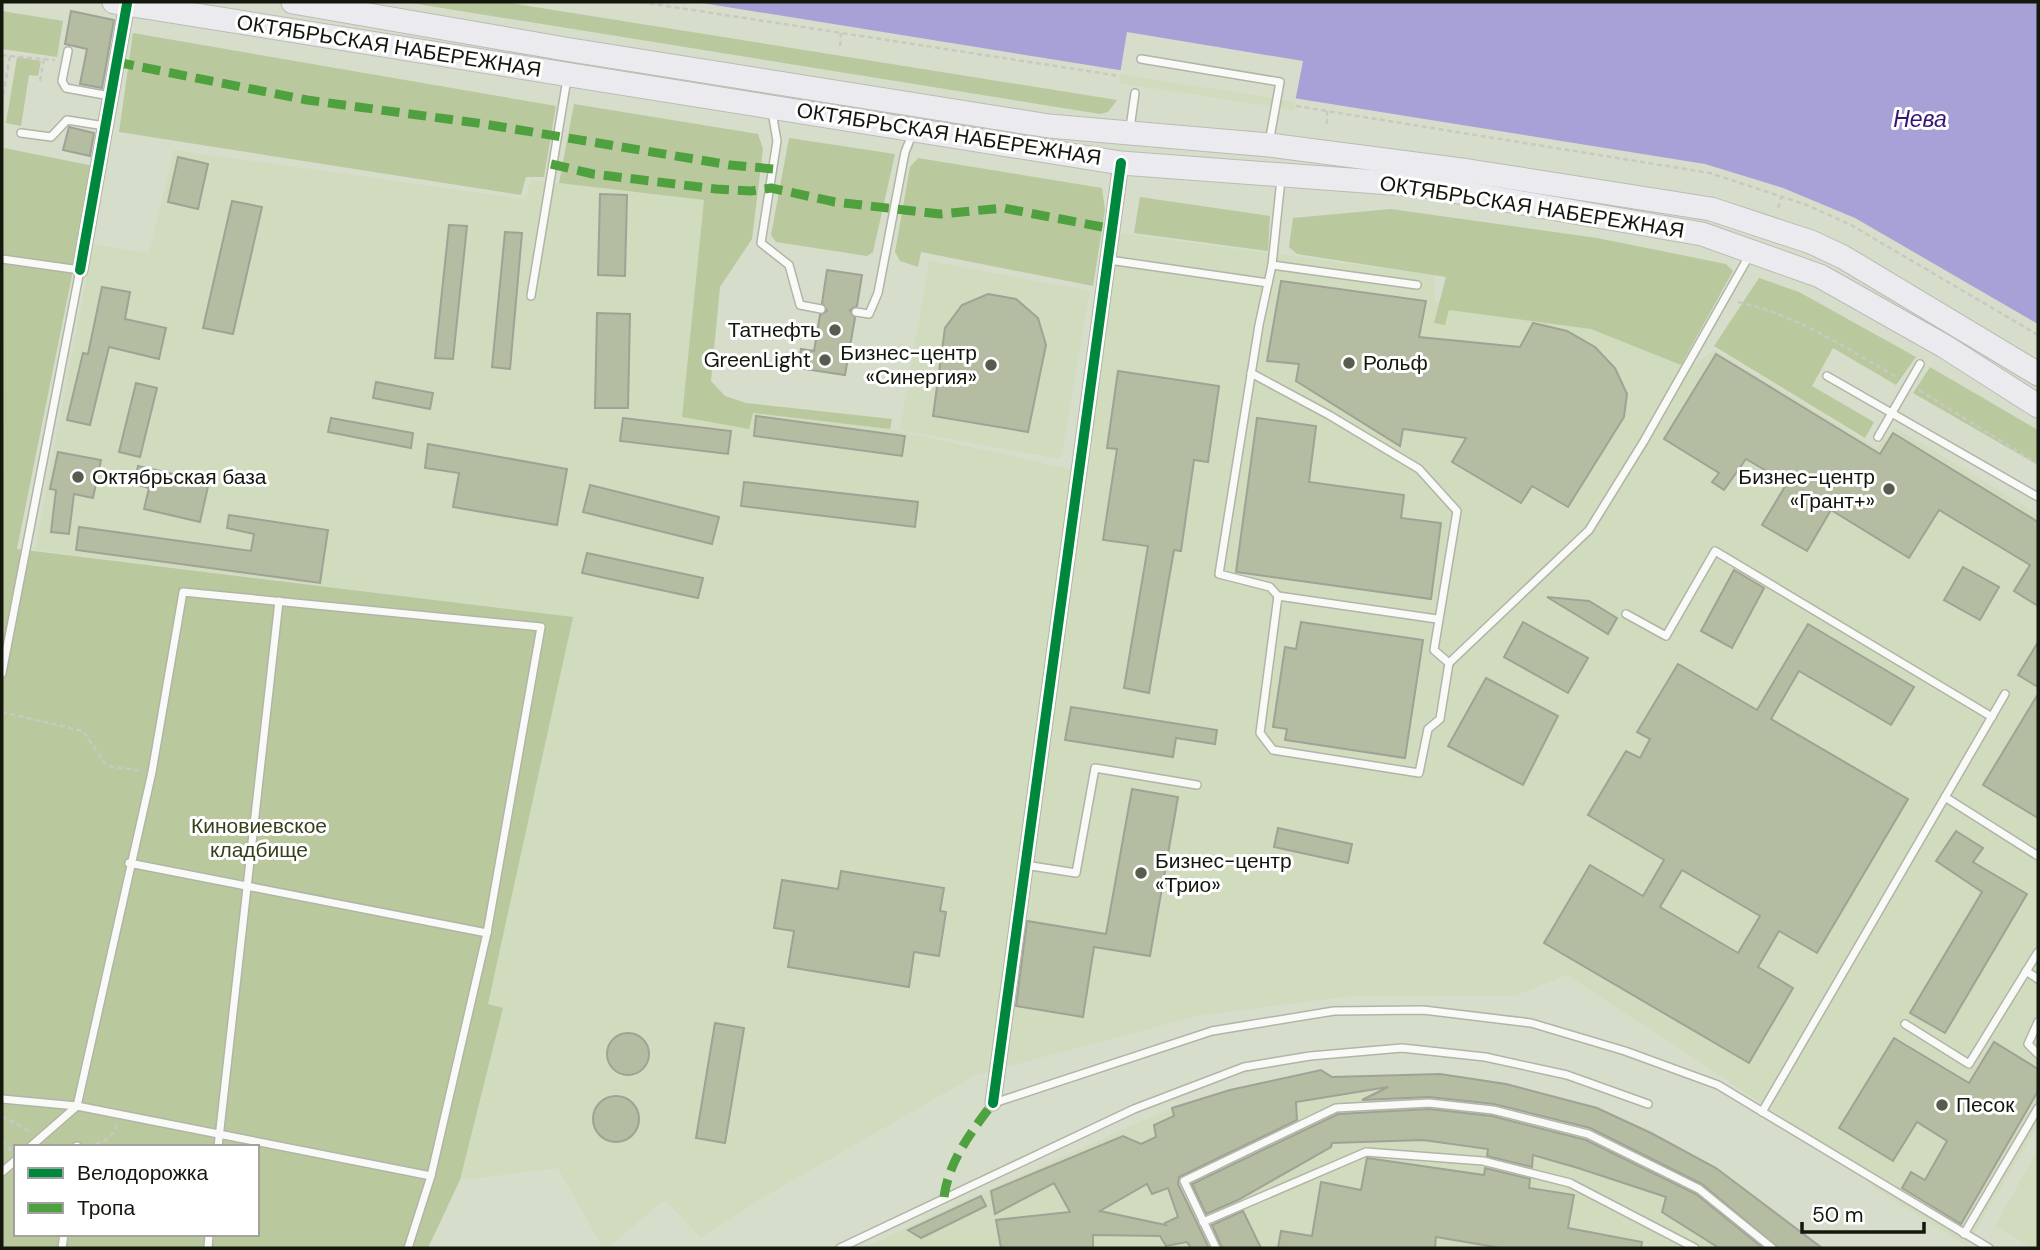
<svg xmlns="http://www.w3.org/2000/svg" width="2040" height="1250" font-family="'DM Sans',sans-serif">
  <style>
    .built { fill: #d1dbbd }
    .green { fill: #bac89d; fill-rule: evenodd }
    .water { fill: #a7a1d8 }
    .pier { fill: #d7ddcb }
    .building { fill: #b4bca2; stroke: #9ea395; stroke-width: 2; fill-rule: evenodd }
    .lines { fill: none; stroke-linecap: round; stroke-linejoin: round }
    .service-casing { stroke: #b0b5a7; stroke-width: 10 }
    .minor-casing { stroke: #b0b5a7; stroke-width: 17 }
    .primary-casing { stroke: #b9bcb3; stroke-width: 25 }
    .path { stroke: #c7c9c4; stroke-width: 2.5; stroke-dasharray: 5 3.5; stroke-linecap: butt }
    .service { stroke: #f9faf7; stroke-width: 7 }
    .minor { stroke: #f9faf7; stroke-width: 14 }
    .primary { stroke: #ebebef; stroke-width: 23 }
    .quiet { stroke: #4ea13e; stroke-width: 9; stroke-dasharray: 18 9; stroke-linecap: butt }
    .cycleway-casing { stroke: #fff; stroke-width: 15 }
    .cycleway { stroke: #00873e; stroke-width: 10 }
    .poi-dot { fill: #585c4f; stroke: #fff; stroke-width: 2.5 }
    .labels { text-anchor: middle; stroke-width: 6; stroke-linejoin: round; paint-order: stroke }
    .street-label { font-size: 21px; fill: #13170c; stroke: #fff }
    .poi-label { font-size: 21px; fill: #13170c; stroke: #fff; text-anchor: end }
    .park-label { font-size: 21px; fill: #354119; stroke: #fff }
    .water-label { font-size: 23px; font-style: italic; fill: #34137a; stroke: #fff }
  </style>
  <rect width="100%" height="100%" fill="#d7ddcb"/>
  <!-- built -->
  <g class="built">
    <polygon points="1127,32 1303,61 1294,110 1119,83"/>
    <polygon points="174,150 525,199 531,180 704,200 682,417 749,428 753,413 890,429 1087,473 1117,233 1434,275 1435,301 1599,326 1631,343 1697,363 1714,350 1877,448 1896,428 2038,514 2038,1125 1967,1246 1880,1192 1825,1145 1567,975 1515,996 1351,996 1197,1016 976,1075 767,1195 701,1238 665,1200 607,1248 603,1248 558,1168 460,1180 503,1009 488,1004 573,617 35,550 93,244 149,253"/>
    <polygon points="929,261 1090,291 1061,459 900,430"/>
    <polygon points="1321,1070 1333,1077 1440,1074 1505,1083 1597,1108 1651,1133 1716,1168 1821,1248 864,1248 954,1205 1172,1108 1230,1090"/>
    <polygon points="2038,1149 2038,1248 2033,1248 1995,1226"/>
  </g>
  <!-- green -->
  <g class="green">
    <polygon points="405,2 504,2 1117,100 1108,112 1100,114"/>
    <polygon points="2,11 63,21 57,57 2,49"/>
    <polygon points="133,33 556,106 544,177 526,177 521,195 119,132"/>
    <polygon points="17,57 41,61 38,76 29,75 21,126 6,123"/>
    <polygon points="574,104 758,134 763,149 752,239 720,287 711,381 725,396 746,403 892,419 890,429 753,413 749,429 682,417 704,200 559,183"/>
    <polygon points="789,138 895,154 873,252 867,256 776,242 771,235"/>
    <path d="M 4,148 L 94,166 L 17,549 L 573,617 L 488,1004 L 503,1008 L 460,1180 L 428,1248 L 2,1248 ZM 16,1147 L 257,1147 L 257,1234 L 16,1234 Z"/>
    <polygon points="918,158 1102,188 1105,210 1093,286 921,252 918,267 900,261 895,252 910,167"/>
    <polygon points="1140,197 1270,216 1268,251 1134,233"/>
    <polygon points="1391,209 1597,238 1726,264 1733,271 1681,365 1591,329 1449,310 1445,325 1434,323 1446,277 1297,254 1289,247 1293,218"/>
    <polygon points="1759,278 1799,292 1916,357 1896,385 1833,348 1812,386 1874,422 1865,438 1714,346"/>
    <polygon points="1930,367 2038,430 2038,465 1913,393"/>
  </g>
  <!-- water -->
  <polygon class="water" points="696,2 2038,2 2038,324 1855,218 1783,188 1705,164"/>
  <!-- pier -->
  <polygon class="pier" points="1127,32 1303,61 1295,102 1120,74"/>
  <!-- building -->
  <g class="building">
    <polygon points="71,11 114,20 102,88 80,84 87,49 65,44"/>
    <polygon points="69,127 94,133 90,156 63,150"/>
    <polygon points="178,157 208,164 198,209 168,202"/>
    <polygon points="600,194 627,195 625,276 598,275"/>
    <polygon points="232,201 262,207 233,334 203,328"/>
    <polygon points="449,225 467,226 453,359 435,358"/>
    <polygon points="505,232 522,233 510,369 492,367"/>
    <polygon points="827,270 862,275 857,306 850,310 855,318 845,375 798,368 801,349 814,351 820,315 827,311 822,303"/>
    <polygon points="1281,281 1426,301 1419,337 1520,347 1533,323 1567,331 1595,347 1615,368 1627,394 1624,417 1568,507 1532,486 1521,503 1452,462 1466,438 1403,429 1400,446 1296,381 1299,364 1267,361"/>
    <polygon points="102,287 130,292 125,319 166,328 159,359 109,347 90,425 67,420 83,353 88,354"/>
    <polygon points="988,294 1016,299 1038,318 1046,345 1028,432 933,416 945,328 962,305"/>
    <polygon points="597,313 630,314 628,408 595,408"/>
    <polygon points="1716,354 1880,454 1893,433 2038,522 2038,606 2014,591 2030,565 1939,510 1909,558 1831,510 1807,551 1762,525 1787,483 1746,459 1724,490 1712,482 1719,473 1664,439"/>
    <polygon points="1118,371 1219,386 1208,462 1194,460 1181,551 1174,550 1149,693 1124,688 1148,546 1103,540 1117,449 1107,448"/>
    <polygon points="376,382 433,393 430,409 373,398"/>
    <polygon points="136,383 157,388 140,457 119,452"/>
    <polygon points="756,416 905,436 902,456 754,436"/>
    <polygon points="331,418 413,433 411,448 328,432"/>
    <polygon points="623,418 731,431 728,454 620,441"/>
    <polygon points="1257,418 1316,426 1309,482 1404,495 1401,518 1441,523 1431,599 1236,572"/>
    <polygon points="428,444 567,469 557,525 453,507 459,473 425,468"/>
    <polygon points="58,452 101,460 93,498 74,494 69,534 51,532 56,490 50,489"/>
    <polygon points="138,466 209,482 200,522 144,509 149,488 134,484"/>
    <polygon points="744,482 918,502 915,527 741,506"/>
    <polygon points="590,485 719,517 712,544 583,512"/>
    <polygon points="229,515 328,530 320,583 76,550 79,527 251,551 254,534 227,528"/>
    <polygon points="587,553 703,578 698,598 582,573"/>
    <polygon points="1963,567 1999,587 1980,620 1944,600"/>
    <polygon points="1734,570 1764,588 1732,648 1701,631"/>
    <polygon points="1547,597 1589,601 1617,618 1608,634"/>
    <polygon points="1301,622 1423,640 1405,758 1285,740 1287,729 1273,727 1285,647 1296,649"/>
    <polygon points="1523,622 1588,658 1568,693 1504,657"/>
    <path d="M 1808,624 L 1914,687 L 1891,725 L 1799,671 L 1771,719 L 1908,799 L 1817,953 L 1779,931 L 1758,967 L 1793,988 L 1749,1063 L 1544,943 L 1590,865 L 1643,896 L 1664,860 L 1588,815 L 1626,751 L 1640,758 L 1650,739 L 1637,732 L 1678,664 L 1757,710 ZM 1682,870 L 1760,916 L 1738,953 L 1660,907 Z"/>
    <polygon points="2038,642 2038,687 2018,675"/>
    <polygon points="1486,678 1558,716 1523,785 1448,746"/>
    <polygon points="2038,694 2038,818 1983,785"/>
    <polygon points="1071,707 1217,730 1215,744 1176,738 1173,757 1065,740"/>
    <polygon points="1132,789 1178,797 1150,956 1094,947 1083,1017 1016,1006 1027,921 1106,934"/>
    <polygon points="1278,828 1352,844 1348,863 1274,847"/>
    <polygon points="1956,831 1983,848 1973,862 2027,894 1945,1033 1910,1013 1982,892 1936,861"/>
    <polygon points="841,871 944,888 940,911 946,912 939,956 914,952 909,987 788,967 794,931 774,928 782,880 838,889"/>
    <polygon points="715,1023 744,1028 725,1143 696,1138"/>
    <circle cx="628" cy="1054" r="21"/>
    <polygon points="1894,1038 1969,1083 1994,1042 2038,1069 2038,1091 1961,1224 1902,1188 1911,1172 1925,1180 1947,1141 1917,1122 1893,1161 1839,1128"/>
    <path d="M 1321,1070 L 1332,1077 L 1440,1074 L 1506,1084 L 1597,1108 L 1651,1133 L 1716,1168 L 1822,1248 L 1778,1248 L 1702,1184 L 1590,1128 L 1494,1104 L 1429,1097 L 1362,1100 L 1388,1087 L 1296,1102 L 1297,1120 L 1179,1177 L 1178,1184 L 1209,1248 L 1191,1248 L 1187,1242 L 1166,1246 L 1160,1236 L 1093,1235 L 1093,1248 L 1001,1248 L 996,1220 L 1070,1212 L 1054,1183 L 995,1214 L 991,1191 L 1123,1136 L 1141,1144 L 1156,1137 L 1154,1125 L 1174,1116 L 1172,1108 L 1230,1090 ZM 1147,1184 L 1152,1194 L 1168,1188 L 1178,1217 L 1165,1223 L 1166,1225 L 1100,1211 Z"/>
    <circle cx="616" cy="1119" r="23"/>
    <polygon points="1429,1109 1492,1116 1586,1140 1696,1194 1763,1248 1719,1248 1662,1212 1666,1197 1578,1168 1533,1155 1532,1167 1487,1156 1488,1149 1423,1140 1332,1143 1331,1147 1238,1200 1206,1214 1192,1184 1338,1114"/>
    <polygon points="1367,1158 1484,1175 1485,1168 1530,1179 1529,1188 1574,1195 1568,1228 1642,1242 1641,1248 1501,1248 1436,1237 1435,1248 1278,1248 1281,1231 1312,1236 1321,1182 1361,1190"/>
    <polygon points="981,1196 986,1206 921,1238 908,1230"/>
    <polygon points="1243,1211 1261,1248 1222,1248 1212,1225"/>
  </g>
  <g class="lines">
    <!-- service casing -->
    <g class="service-casing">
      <g id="service">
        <polyline points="68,51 62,81 66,88 110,96"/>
        <polyline points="1141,59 1280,82 1269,143"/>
        <polyline points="772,112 777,141 761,243 789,265 800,305 821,309"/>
        <polyline points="1130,128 1135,93"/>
        <polyline points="21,133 51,137 67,120 105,126"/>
        <polyline points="2,259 80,270 2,673"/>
        <polyline points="1109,260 1268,283"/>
        <polyline points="1272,265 1417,285"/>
        <polyline points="531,296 567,79"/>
        <polyline points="856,312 869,314 878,293 905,152 912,135"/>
        <polyline points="1251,373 1329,415 1419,469 1457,511 1434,650 1449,663"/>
        <polyline points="1827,376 2038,497"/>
        <polyline points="1878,437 1920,364"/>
        <polyline points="1278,596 1270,587 1219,574 1259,325 1272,265 1281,179"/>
        <polyline points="1626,614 1666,636 1715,551 1992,717"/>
        <polyline points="1437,619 1278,596 1260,733 1273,750 1419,773 1428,729 1440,719 1449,663 1589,530 1644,441 1749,256"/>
        <polyline points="1945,797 2038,856"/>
        <polyline points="129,863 487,933"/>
        <polyline points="1025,865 1076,873 1095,768 1197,785"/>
        <polyline points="2026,971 2038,979"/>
        <polyline points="2038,1022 2028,1044 2038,1054"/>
        <polyline points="1905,1024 1969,1064 2038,952"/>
        <polyline points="2,1099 77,1106 431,1176 408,1248"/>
        <polyline points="994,1103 1212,1031 1334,1011 1423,1010 1531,1023 1625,1051 1718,1085 1989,1248"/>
        <polyline points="1762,1112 2005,694"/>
        <polyline points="30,1147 77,1106 152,772 183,592 541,627 487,933 431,1176"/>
        <polyline points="77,1147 77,1146"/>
        <polyline points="218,1147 279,601"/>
        <polyline points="2,1172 16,1160"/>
        <polyline points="1203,1222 1366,1152 1483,1161 1570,1183 1695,1248"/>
        <polyline points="1964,1234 2038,1108"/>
        <polyline points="62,1248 64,1234"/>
        <polyline points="208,1248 209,1234"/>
        <polyline points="840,1248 1134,1109 1244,1067 1310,1056 1402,1048 1485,1057 1567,1075 1648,1104"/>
        <polyline points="1216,1248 1184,1181 1336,1108 1429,1103 1493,1110 1588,1134 1699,1189 1772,1248"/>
      </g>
    </g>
    <!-- minor casing -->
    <g class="minor-casing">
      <g id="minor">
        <polyline points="80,270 127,4"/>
        <polyline points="993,1103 1121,163"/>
      </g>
    </g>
    <!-- primary casing -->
    <g class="primary-casing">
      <g id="primary">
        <polyline points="114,2 1121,163 1418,185 1702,234 1820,276 1944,346 2038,406"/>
        <polyline points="293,2 571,50 1049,126 1269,145 1469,171 1711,209 1811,242 1843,257 2038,374"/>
      </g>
    </g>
    <!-- path -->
    <g class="path">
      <polyline points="641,2 1120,76"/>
      <polyline points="840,46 841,33"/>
      <polyline points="2,55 10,56 2,103"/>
      <polyline points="10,56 55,60"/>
      <polyline points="40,81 44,58"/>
      <polyline points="1296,106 1710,173 1807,205 1851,225 2038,335"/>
      <polyline points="1327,124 1327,111"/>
      <polyline points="1778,208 1781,198"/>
      <path d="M 1738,302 C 1797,315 1846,348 1898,378"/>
      <polyline points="1919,390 2038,464"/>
      <polyline points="2,712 83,731 107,766 142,771"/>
      <polyline points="2,1116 29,1131"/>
      <polyline points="2,1141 12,1151"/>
      <path d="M 87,1145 C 101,1145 112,1138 117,1125"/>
    </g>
    <!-- service -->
    <use href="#service" class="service"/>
    <!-- minor -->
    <use href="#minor" class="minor"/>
    <!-- primary -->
    <use href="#primary" class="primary"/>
    <!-- quiet -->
    <g class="quiet">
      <polyline points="116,62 307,100 484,124 730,165 774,169"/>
      <polyline points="551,164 593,174 716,189 751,191 771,188 835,202 940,214 1003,208 1113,229"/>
      <path d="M 944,1197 C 949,1160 972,1131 993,1103"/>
    </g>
    <!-- cycleway casing -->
    <g class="cycleway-casing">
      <g id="cycleway">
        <polyline points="80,270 127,4"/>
        <polyline points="993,1103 1121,163"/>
      </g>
    </g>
    <!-- cycleway -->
    <use href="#cycleway" class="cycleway"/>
  </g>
  <!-- markers -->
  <g class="poi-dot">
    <circle cx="835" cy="330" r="7"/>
    <circle cx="825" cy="360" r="7"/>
    <circle cx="1349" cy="363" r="7"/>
    <circle cx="991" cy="365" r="7"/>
    <circle cx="78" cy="477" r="7"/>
    <circle cx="1889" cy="489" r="7"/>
    <circle cx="1141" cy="873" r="7"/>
    <circle cx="1942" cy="1105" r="7"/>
  </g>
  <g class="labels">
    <!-- street labels -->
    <g class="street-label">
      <text transform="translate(389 46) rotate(9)" y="7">ОКТЯБРЬСКАЯ НАБЕРЕЖНАЯ</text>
      <text transform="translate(949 134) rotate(9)" y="7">ОКТЯБРЬСКАЯ НАБЕРЕЖНАЯ</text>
      <text transform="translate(1532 207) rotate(9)" y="7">ОКТЯБРЬСКАЯ НАБЕРЕЖНАЯ</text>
    </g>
    <!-- poi labels -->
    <g class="poi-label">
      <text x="821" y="337">Татнефть</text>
      <text x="977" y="360">Бизнес-центр<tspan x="977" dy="24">«Синергия»</tspan></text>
      <text x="811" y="367">GreenLight</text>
      <text x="1363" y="370" text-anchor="start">Рольф</text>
      <text x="92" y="484" text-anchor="start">Октябрьская база</text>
      <text x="1875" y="484">Бизнес-центр<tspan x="1875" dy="24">«Грант+»</tspan></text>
      <text x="1155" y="868" text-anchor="start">Бизнес-центр<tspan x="1155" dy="24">«Трио»</tspan></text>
      <text x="1956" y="1112" text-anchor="start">Песок</text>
    </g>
    <!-- park labels -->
    <g class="park-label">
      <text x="259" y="833">Киновиевское<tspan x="259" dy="24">кладбище</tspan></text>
    </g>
    <!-- water labels -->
    <g class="water-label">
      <text x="1920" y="127">Нева</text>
    </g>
  </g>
  <!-- border -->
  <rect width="2040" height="1250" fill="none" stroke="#13170c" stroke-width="7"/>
  <!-- legend -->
  <rect x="14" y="1145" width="245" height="91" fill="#ffffff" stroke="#a1a29e" stroke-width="2"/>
  <rect x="28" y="1168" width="35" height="10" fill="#00873e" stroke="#a1a29e" stroke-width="2"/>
  <text x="77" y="1180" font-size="21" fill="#13170c">Велодорожка</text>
  <rect x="28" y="1203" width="35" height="10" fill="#4ea13e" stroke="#a1a29e" stroke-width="2"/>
  <text x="77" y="1215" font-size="21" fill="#13170c">Тропа</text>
  <!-- scale -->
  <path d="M1802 1222v10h122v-10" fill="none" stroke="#13170c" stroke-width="3.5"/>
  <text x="1812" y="1222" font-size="21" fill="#13170c" stroke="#ffffff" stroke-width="5" paint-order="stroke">50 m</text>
</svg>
